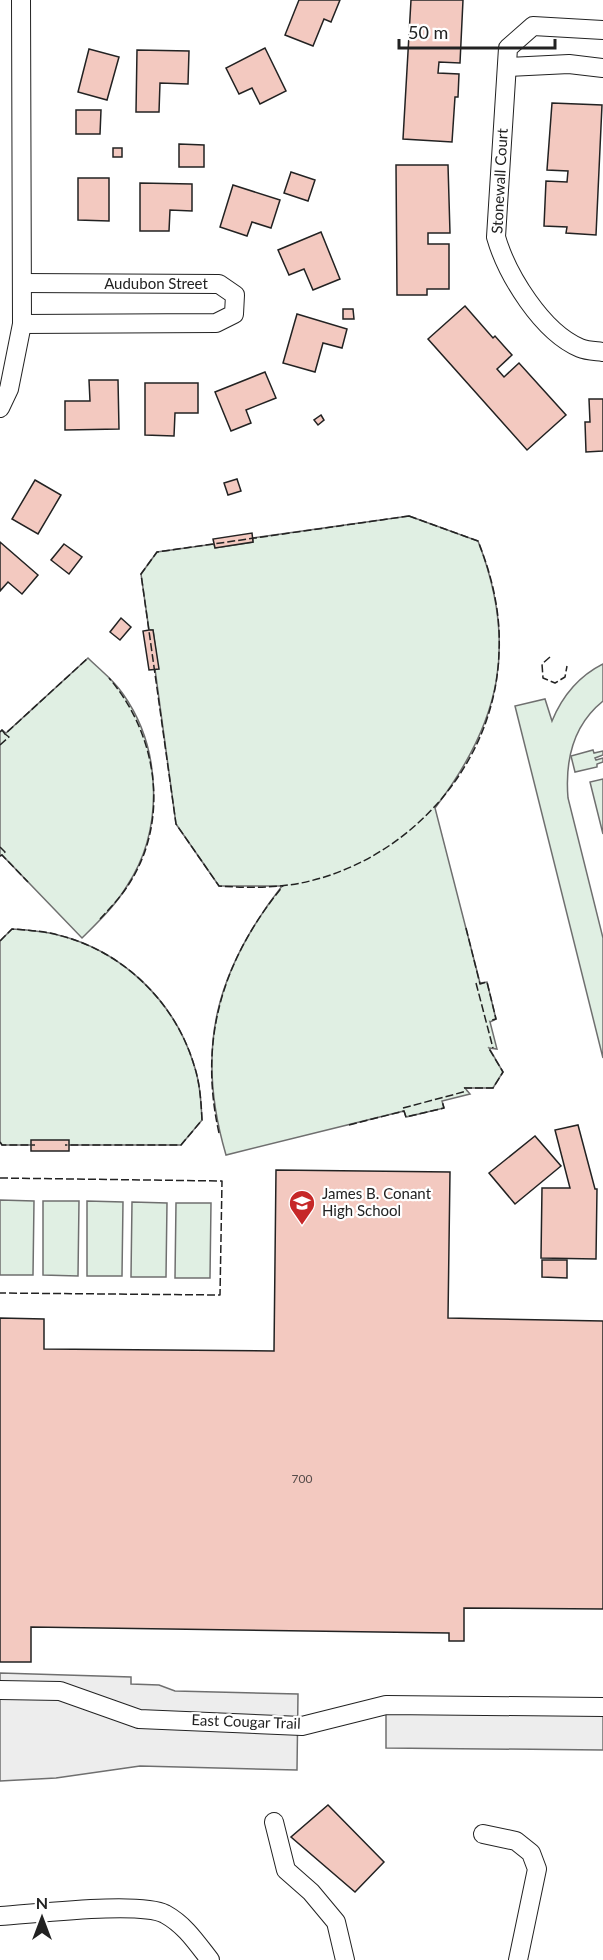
<svg xmlns="http://www.w3.org/2000/svg" width="603" height="1960" font-family="Lato,sans-serif">
  <style>
    .pitch { fill: #e0efe3; stroke: #6f6f6f; stroke-width: 1.5 }
    .parking { fill: #ededed; stroke: #6f6f6f; stroke-width: 1.5 }
    .building { fill: #f3c9c0; stroke: #222; stroke-width: 1.5 }
    .lines { fill: none; stroke-linecap: round; stroke-linejoin: round }
    .minor-casing { stroke: #222; stroke-width: 20 }
    .minor { stroke: #fff; stroke-width: 18 }
    .fence { stroke: #222; stroke-width: 1.5; stroke-dasharray: 8 3; stroke-linecap: butt }
    .labels { text-anchor: middle; stroke-width: 4.5; stroke-linejoin: round; paint-order: stroke }
    .number-label { font-size: 12px; fill: #564c4a }
    .street-label { font-size: 15px; fill: #222; stroke: #fff }
    .poi-label { font-size: 15px; fill: #222; stroke: #fff; text-anchor: start }
  </style>
  <rect width="100%" height="100%" fill="#fff"/>
  <!-- pitch -->
  <g class="pitch">
    <path d="M 409,516 L 478,541 C 518,644 501,722 435,808 L 480,983 L 487,982 L 496,1019 L 490,1022 L 497,1049 L 489,1048 L 503,1072 L 493,1088 L 465,1088 L 470,1094 L 442,1101 L 444,1108 L 406,1117 L 404,1111 L 226,1155 C 195,1050 215,972 282,886 L 219,886 L 176,824 L 155,669 L 158,668 L 153,630 L 149,630 L 141,574 L 157,552 L 214,544 L 215,548 L 253,542 L 253,538 Z"/>
    <path d="M 88,658 C 100,670 114,680 123,694 C 162,749 164,830 127,886 C 115,906 98,922 82,938 L 2,855 L 0,856 L 0,732 L 2,730 L 6,733 Z"/>
    <path d="M 603,664 L 603,701 C 573,725 565,761 568,798 L 603,938 L 603,1058 L 515,706 L 545,699 L 552,721 C 562,697 579,676 603,664 Z"/>
    <polygon points="593,750 594,753 603,751 603,755 595,758 596,760 603,758 603,762 597,764 597,767 575,772 571,756"/>
    <polygon points="603,779 603,834 590,782"/>
    <path d="M 12,929 C 28,930 43,931 58,935 C 123,951 175,1002 194,1065 C 200,1083 201,1101 202,1120 L 181,1145 L 2,1145 L 0,1142 L 0,941 Z"/>
    <polygon points="0,1200 34,1201 33,1275 0,1275"/>
    <polygon points="43,1201 79,1201 78,1276 43,1275"/>
    <polygon points="87,1201 123,1202 122,1276 87,1276"/>
    <polygon points="132,1202 167,1203 166,1277 131,1277"/>
    <polygon points="176,1203 211,1203 210,1278 175,1278"/>
  </g>
  <!-- parking -->
  <g class="parking">
    <polygon points="0,1673 131,1677 131,1684 159,1685 175,1691 298,1694 297,1770 140,1766 56,1778 0,1781"/>
    <polygon points="386,1705 603,1707 603,1750 386,1748"/>
  </g>
  <!-- building -->
  <g class="building">
    <polygon points="299,0 340,0 331,22 324,19 313,46 285,35"/>
    <polygon points="411,0 463,0 460,63 439,62 438,73 459,74 458,97 455,97 452,142 403,139"/>
    <polygon points="265,48 286,91 260,104 252,88 239,94 226,68"/>
    <polygon points="89,49 119,57 107,100 78,92"/>
    <polygon points="137,50 189,51 188,84 160,83 159,112 136,112"/>
    <polygon points="552,103 602,105 596,235 566,233 567,227 544,226 546,181 567,182 568,171 547,170"/>
    <polygon points="76,110 101,110 100,134 76,134"/>
    <polygon points="179,144 204,145 204,167 179,167"/>
    <rect x="113" y="148" width="9" height="9"/>
    <polygon points="396,165 448,165 450,233 428,233 428,244 449,244 449,289 427,289 427,295 397,295"/>
    <polygon points="291,172 315,180 308,201 284,193"/>
    <polygon points="78,178 109,178 109,221 78,220"/>
    <polygon points="140,183 192,184 192,211 170,210 169,231 140,231"/>
    <polygon points="233,185 280,200 271,228 252,222 247,236 220,227"/>
    <polygon points="321,232 340,279 313,290 304,269 289,275 278,250"/>
    <polygon points="465,306 493,338 495,336 512,355 497,369 504,377 519,363 566,415 527,450 428,339"/>
    <polygon points="343,309 353,309 354,319 343,319"/>
    <polygon points="297,314 347,329 342,348 323,343 315,372 283,363"/>
    <polygon points="265,372 276,398 246,410 251,423 231,431 215,392"/>
    <polygon points="89,380 118,380 119,429 65,430 65,401 90,401"/>
    <polygon points="145,383 198,383 198,413 175,413 174,436 145,435"/>
    <polygon points="589,399 603,399 603,451 586,452 585,422 590,422"/>
    <polygon points="321,415 324,420 318,425 314,420"/>
    <polygon points="237,479 241,491 228,495 224,483"/>
    <polygon points="35,480 61,495 38,534 12,519"/>
    <polygon points="252,533 253,542 215,548 213,539"/>
    <polygon points="0,542 38,575 22,594 8,582 0,591"/>
    <polygon points="64,544 82,557 69,574 51,560"/>
    <polygon points="121,618 131,627 120,640 110,632"/>
    <polygon points="149,630 153,630 159,669 149,670 143,631"/>
    <polygon points="578,1125 595,1189 597,1189 596,1259 541,1258 542,1188 570,1188 555,1130"/>
    <polygon points="535,1136 561,1166 515,1204 489,1173"/>
    <rect x="31" y="1140" width="38" height="11"/>
    <polygon points="276,1170 450,1172 448,1318 603,1321 603,1609 464,1608 464,1641 449,1641 449,1633 31,1627 31,1662 0,1662 0,1318 44,1319 44,1349 274,1351"/>
    <polygon points="542,1260 567,1260 567,1278 542,1277"/>
    <polygon points="328,1805 384,1862 355,1892 291,1837"/>
  </g>
  <g class="lines">
    <!-- minor casing -->
    <g class="minor-casing">
      <g id="minor">
        <path d="M 603,30 L 533,26 L 508,48 L 496,237 C 507,275 542,332 580,348 C 587,351 596,351 603,352"/>
        <polyline points="508,67 569,64 603,68"/>
        <polyline points="22,283 219,284 235,295 234,314 216,323 22,324"/>
        <polyline points="0,408 9,389 22,324 21,0"/>
        <polyline points="0,1690 60,1691 139,1719 302,1726 386,1705 603,1707"/>
        <polyline points="274,1822 286,1870 311,1892 336,1922 345,1960"/>
        <polyline points="483,1834 516,1841 531,1853 537,1869 518,1960"/>
        <path d="M 0,1916 C 34,1914 139,1901 165,1914 C 185,1925 196,1942 210,1960"/>
      </g>
    </g>
    <!-- minor -->
    <use href="#minor" class="minor"/>
    <!-- fence -->
    <g class="fence">
      <path d="M 409,516 L 478,541 C 492,576 501,613 499,652 C 496,764 409,861 301,883 C 274,888 246,888 219,886 L 176,824 L 141,574 L 157,552 Z"/>
      <polyline points="550,657 542,664 543,678 555,683 565,677 567,666"/>
      <polyline points="0,732 2,730 5,734 88,658"/>
      <polyline points="0,745 9,737 5,734"/>
      <polyline points="0,847 5,852 2,855"/>
      <polyline points="0,856 2,855 28,882"/>
      <path d="M 100,919 C 109,909 119,899 127,887 C 171,822 158,735 109,678"/>
      <polyline points="466,928 480,984 487,982 496,1019 489,1021"/>
      <path d="M 0,941 L 12,929 C 28,930 43,931 58,935 C 123,951 175,1002 194,1065 C 200,1083 201,1101 202,1120 L 181,1145 L 65,1145"/>
      <polyline points="476,983 493,1048"/>
      <polyline points="464,1088 493,1088 503,1072 488,1047"/>
      <polyline points="403,1108 467,1091"/>
      <polyline points="349,1125 404,1111 406,1117 444,1108 442,1101"/>
      <path d="M 219,1133 C 198,1039 223,959 283,886"/>
      <polyline points="0,1142 2,1145 35,1145"/>
      <polyline points="0,1178 222,1181 220,1295 0,1293"/>
    </g>
  </g>
  <!-- icons -->
  <defs>
    <g id="school-pin" transform="scale(1.35)"><path d="M0 17L-7.5 6A9.5 9.5 0 1 1 7.5 6Z" fill="#c62828" stroke="#fff"/><path d="M0-5L7-2L0 1L-7-2ZM-4 1L0 2.5L4 1V4Q0 6-4 4Z" fill="#fff"/></g>
  </defs>
  <g fill-rule="evenodd">
    <use href="#school-pin" x="302" y="1203"/>
  </g>
  <g class="labels">
    <!-- number labels -->
    <g class="number-label">
      <text x="302" y="1483">700</text>
    </g>
    <!-- street labels -->
    <g class="street-label">
      <text transform="translate(500 181) rotate(-87)" y="5">Stonewall Court</text>
      <text x="156" y="289">Audubon Street</text>
      <text transform="translate(246 1722) rotate(2)" y="5">East Cougar Trail</text>
    </g>
    <!-- poi labels -->
    <g class="poi-label">
      <text x="322" y="1199">James B. Conant<tspan x="322" dy="17">High School</tspan></text>
    </g>
  </g>
  <!-- north arrow -->
  <g transform="translate(42 1918)" stroke="#ffffff" stroke-width="4.5" paint-order="stroke">
  <path d="M0-4.5L10 22L0 15L-10 22Z" fill="#222222"/>
  <text y="-9" font-size="16" font-weight="bold" text-anchor="middle" fill="#222222">N</text>
  </g>
  <!-- scale -->
  <path d="M399 39v9h156v-9" fill="none" stroke="#222222" stroke-width="3"/>
  <text x="408" y="39" font-size="18" fill="#222222" stroke="#ffffff" stroke-width="4.5" paint-order="stroke">50 m</text>
</svg>
